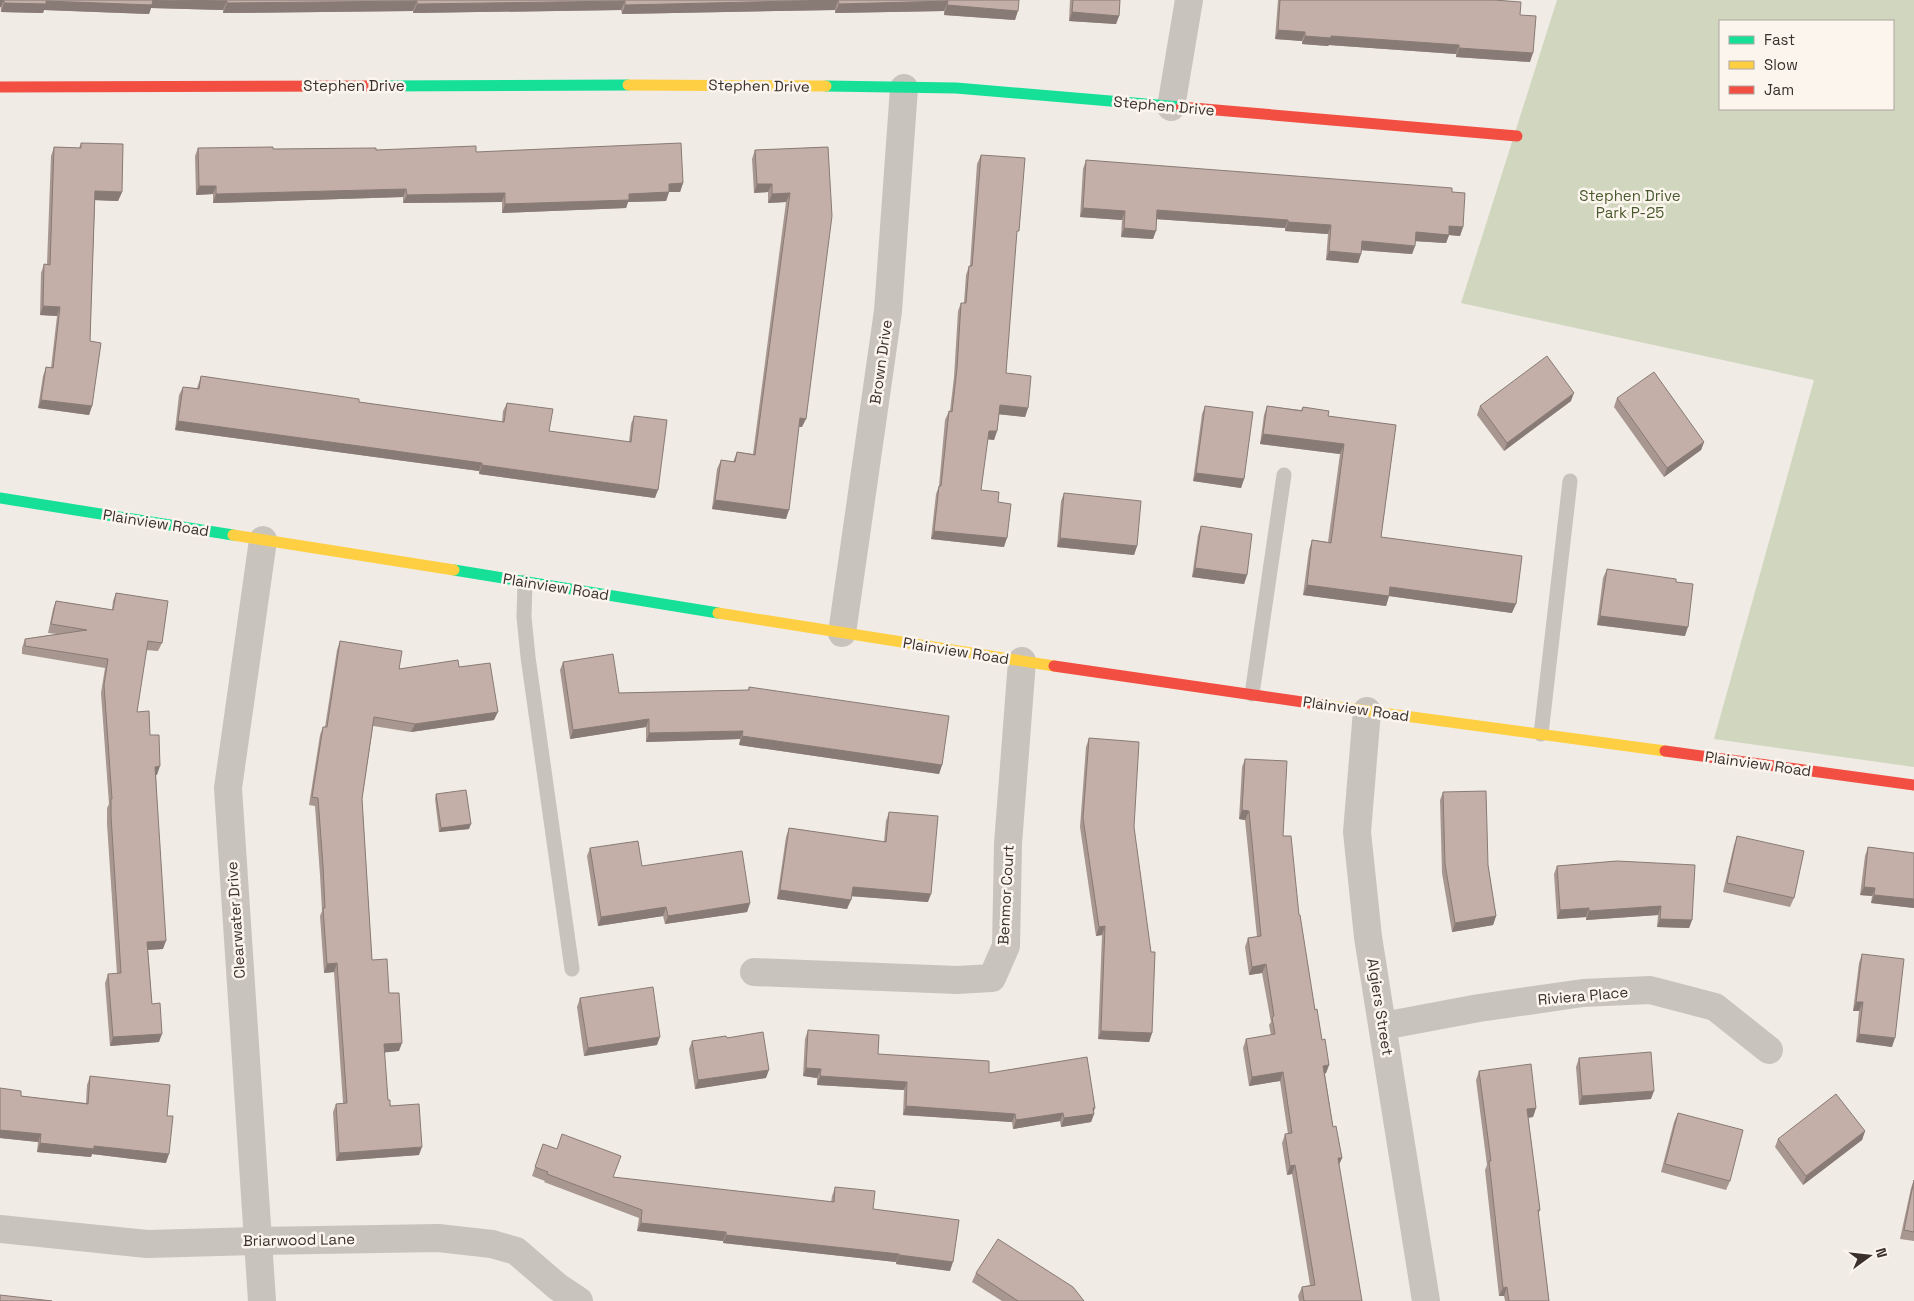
<svg xmlns="http://www.w3.org/2000/svg" width="1914" height="1301" font-family="'Space Grotesk',sans-serif">
  <style>
    .green { fill: #d1d6bf; fill-rule: evenodd }
    .lines { fill: none; stroke-linecap: round; stroke-linejoin: round }
    .lane { stroke: #c9c3be; stroke-width: 15 }
    .street { stroke: #c9c3be; stroke-width: 28 }
    .fast { stroke: #16e098; stroke-width: 11 }
    .slow { stroke: #ffcf43; stroke-width: 11 }
    .jam { stroke: #f24e42; stroke-width: 11 }
    .wall { fill: #a89690 }
    .shaded-wall { fill: #887a75 }
    .building { fill: #c3afa7; stroke: #887a75 }
    .labels { text-anchor: middle; stroke-width: 5; stroke-linejoin: round; paint-order: stroke }
    .street-label { font-size: 15px; fill: #3b302b; stroke: #fbf5ee }
    .park-label { font-size: 15px; fill: #4a5a2e; stroke: #fbf5ee }
  </style>
  <rect width="100%" height="100%" fill="#f0ebe5"/>
  <!-- green -->
  <path class="green" d="M 1557,0 L 1914,0 L 1914,767 L 1714,739 L 1814,380 L 1461,303 ZM 1720,21 L 1893,21 L 1893,109 L 1720,109 Z"/>
  <g class="lines">
    <!-- lane -->
    <g class="lane">
      <polyline points="525,582 524,617 528,657 572,969"/>
      <polyline points="1252,694 1284,475"/>
      <polyline points="1541,734 1570,481"/>
    </g>
    <!-- street -->
    <g class="street">
      <polyline points="1171,107 1189,0"/>
      <polyline points="842,633 888,311 904,88"/>
      <polyline points="1367,711 1357,832 1368,937 1426,1301"/>
      <polyline points="754,972 957,980 992,978 1006,946 1008,844 1022,661"/>
      <polyline points="1383,1026 1479,1008 1583,993 1650,990 1715,1007 1769,1050"/>
      <polyline points="0,1229 147,1244 258,1241 438,1238 492,1244 516,1251 558,1287 579,1301"/>
      <polyline points="262,1301 228,788 263,540"/>
    </g>
    <!-- fast -->
    <g class="fast">
      <polyline points="370,86 628,85"/>
      <polyline points="826,86 956,88 1181,107"/>
      <polyline points="0,498 233,535"/>
      <polyline points="454,570 718,613"/>
    </g>
    <!-- slow -->
    <g class="slow">
      <polyline points="628,85 826,86"/>
      <polyline points="233,535 454,570"/>
      <polyline points="718,613 1054,666"/>
      <polyline points="1323,705 1665,751"/>
    </g>
    <!-- jam -->
    <g class="jam">
      <polyline points="0,87 370,86"/>
      <polyline points="1181,107 1517,136"/>
      <polyline points="1054,666 1323,705"/>
      <polyline points="1665,751 1914,785"/>
    </g>
  </g>
  <!-- wall -->
  <g class="wall">
    <polygon points="0,0 1019,0 1015,20 944,15 944,11 835,13 835,10 622,14 621,10 413,13 413,11 223,13 223,10 151,8 149,14 44,10 43,13 1,12"/>
    <polygon points="1070,0 1120,0 1119,16 1116,24 1069,21"/>
    <polygon points="1278,0 1494,0 1520,15 1530,62 1456,57 1456,54 1329,45 1328,46 1302,44 1302,41 1275,39"/>
    <polygon points="81,143 122,192 118,201 95,200 90,341 92,406 89,415 38,408 43,376 46,367 51,368 57,316 40,315 41,273 44,264 47,264 51,156 54,147 79,148"/>
    <polygon points="828,147 802,427 799,427 786,519 712,509 717,469 721,460 733,462 737,452 753,454 786,202 768,203 768,192 754,193 752,159 755,150"/>
    <polygon points="198,148 376,150 476,152 683,183 680,192 669,192 666,201 628,202 626,208 502,213 502,202 403,203 403,197 213,203 213,194 196,195 195,156"/>
    <polygon points="981,155 1016,240 1006,373 1028,408 1025,417 999,414 997,431 994,440 987,439 981,490 998,502 1004,547 931,539 936,494 939,486 945,420 949,411 950,411 954,377 958,311 961,303 964,303 966,275 969,266 970,266 977,164"/>
    <polygon points="1086,160 1452,192 1463,227 1460,236 1449,235 1446,243 1415,241 1415,246 1412,254 1361,250 1361,254 1358,263 1326,260 1328,234 1285,231 1285,228 1156,219 1153,239 1121,237 1122,220 1080,217 1083,169"/>
    <polygon points="201,376 359,402 502,422 503,411 507,403 549,431 629,442 631,424 634,416 655,498 479,474 479,471 175,430 179,395 183,387 197,388"/>
    <polygon points="1617,398 1704,442 1701,450 1664,477 1614,407"/>
    <polygon points="1571,401 1504,451 1477,415 1480,406"/>
    <polygon points="1205,406 1244,479 1241,488 1193,481 1202,414"/>
    <polygon points="1267,406 1301,410 1303,407 1328,416 1396,425 1381,537 1512,613 1389,596 1386,606 1303,595 1309,550 1312,540 1328,542 1340,454 1260,444 1264,415"/>
    <polygon points="1064,493 1137,546 1134,555 1057,547 1061,501"/>
    <polygon points="1201,526 1247,575 1244,584 1192,577 1198,535"/>
    <polygon points="1607,569 1676,582 1685,636 1597,625 1603,578"/>
    <polygon points="116,593 162,643 158,651 146,650 137,712 150,735 157,775 156,775 163,949 148,950 152,1004 159,1042 110,1046 105,983 108,974 117,974 107,824 107,808 109,804 101,693 105,668 22,654 22,648 25,639 57,634 48,633 53,609 56,601 112,610 113,601"/>
    <polygon points="340,641 399,669 459,667 494,720 411,732 373,726 362,799 372,960 389,993 399,1051 384,1052 388,1100 419,1155 336,1161 333,1112 336,1104 343,1103 334,972 324,973 320,916 322,911 320,875 315,806 309,805 320,735 323,727 325,727 337,650"/>
    <polygon points="563,662 619,693 748,690 749,687 942,765 939,774 739,745 740,739 646,742 646,727 570,739 560,670"/>
    <polygon points="1089,738 1134,827 1152,1033 1149,1042 1098,1039 1102,935 1096,936 1080,827 1086,747"/>
    <polygon points="1245,759 1283,836 1299,915 1315,1010 1322,1040 1329,1065 1326,1073 1325,1074 1333,1127 1342,1158 1339,1165 1362,1301 1299,1301 1298,1296 1302,1287 1310,1285 1292,1174 1287,1175 1282,1143 1285,1134 1288,1134 1280,1081 1249,1086 1243,1048 1246,1039 1271,1035 1269,1025 1271,1022 1262,973 1249,975 1245,947 1248,938 1257,937 1245,820 1239,819 1242,767"/>
    <polygon points="1443,792 1488,865 1496,916 1493,925 1452,932 1442,873 1440,800"/>
    <polygon points="436,794 469,829 439,832 435,799"/>
    <polygon points="889,812 928,902 851,896 847,909 777,899 786,837 789,828 884,842 886,821"/>
    <polygon points="1737,836 1794,898 1790,907 1723,892 1734,845"/>
    <polygon points="1868,847 1914,853 1914,908 1871,903 1872,896 1860,895 1865,856"/>
    <polygon points="590,848 750,903 747,912 665,924 663,916 598,926 587,856"/>
    <polygon points="1617,861 1692,920 1689,928 1657,927 1658,915 1586,920 1586,917 1557,919 1554,874 1557,866"/>
    <polygon points="1862,954 1892,1047 1856,1042 1859,1011 1853,1011 1859,963"/>
    <polygon points="580,998 657,1045 584,1056 577,1007"/>
    <polygon points="808,1030 878,1054 989,1073 1094,1112 1094,1114 1091,1122 1061,1127 1060,1121 1013,1129 1012,1122 903,1115 904,1090 817,1085 817,1078 803,1076 805,1039"/>
    <polygon points="727,1038 766,1078 695,1089 689,1049 692,1041"/>
    <polygon points="1579,1058 1651,1099 1579,1105 1576,1067"/>
    <polygon points="1479,1071 1536,1108 1533,1117 1528,1118 1540,1210 1538,1215 1549,1301 1505,1301 1504,1296 1499,1296 1485,1170 1487,1165 1476,1080"/>
    <polygon points="90,1076 167,1116 166,1163 92,1154 91,1157 37,1152 38,1142 0,1138 0,1088 21,1096 86,1103 87,1085"/>
    <polygon points="1678,1113 1730,1181 1726,1190 1661,1172 1674,1122"/>
    <polygon points="1865,1131 1862,1140 1803,1185 1775,1147 1778,1139"/>
    <polygon points="543,1144 557,1149 613,1177 831,1202 832,1196 835,1187 873,1209 950,1271 896,1264 896,1262 723,1243 723,1241 637,1231 639,1218 544,1182 545,1181 532,1176"/>
    <polygon points="1914,1180 1914,1241 1900,1239 1911,1188"/>
    <polygon points="976,1273 1084,1301 1002,1301 972,1282"/>
  </g>
  <!-- shaded-wall -->
  <g class="shaded-wall">
    <polygon points="0,0 4,0 1,7 0,7"/>
    <polygon points="152,0 227,1 223,10 151,8 149,14 44,10 43,13 1,12 4,3 46,1"/>
    <polygon points="838,0 835,10 622,14 625,5"/>
    <polygon points="417,1 413,11 223,13 227,3"/>
    <polygon points="625,1 621,10 413,13 417,4"/>
    <polygon points="948,1 944,11 835,13 839,4"/>
    <polygon points="947,5 1018,11 1015,20 944,15"/>
    <polygon points="1072,12 1119,16 1116,24 1069,21"/>
    <polygon points="1278,30 1305,32 1302,41 1275,39"/>
    <polygon points="1305,36 1331,36 1459,45 1456,54 1329,45 1328,46 1302,44"/>
    <polygon points="1459,48 1533,53 1530,62 1456,57"/>
    <polygon points="683,183 680,192 669,192 666,201 628,202 626,208 502,213 505,204 669,184"/>
    <polygon points="757,184 772,184 768,192 754,193"/>
    <polygon points="199,186 216,186 213,194 196,195"/>
    <polygon points="406,189 403,197 213,203 216,194"/>
    <polygon points="95,191 122,192 118,201 92,200"/>
    <polygon points="505,193 502,202 403,203 407,195"/>
    <polygon points="790,193 786,202 768,203 772,194"/>
    <polygon points="1083,208 1125,211 1122,220 1080,217"/>
    <polygon points="1157,210 1288,220 1285,228 1154,219"/>
    <polygon points="1288,222 1331,225 1328,234 1285,231"/>
    <polygon points="1449,226 1463,227 1460,236 1449,235 1446,243 1412,241 1416,232"/>
    <polygon points="1124,228 1156,231 1153,239 1121,237"/>
    <polygon points="1362,241 1415,246 1412,254 1359,250"/>
    <polygon points="1329,251 1361,254 1358,263 1326,260"/>
    <polygon points="43,306 60,307 57,316 40,315"/>
    <polygon points="1574,393 1571,401 1504,451 1507,443"/>
    <polygon points="41,400 92,406 89,415 38,408"/>
    <polygon points="1000,405 1028,408 1025,417 996,414"/>
    <polygon points="800,418 806,419 802,427 797,426"/>
    <polygon points="178,421 482,463 479,471 175,430"/>
    <polygon points="989,431 997,431 994,440 985,439"/>
    <polygon points="1263,434 1344,444 1340,454 1260,444"/>
    <polygon points="1704,442 1701,450 1664,477 1667,468"/>
    <polygon points="482,465 658,490 655,498 479,474"/>
    <polygon points="1196,473 1244,479 1241,488 1193,481"/>
    <polygon points="715,500 789,510 786,519 712,509"/>
    <polygon points="934,531 1007,538 1004,547 931,539"/>
    <polygon points="1060,538 1137,546 1134,555 1057,547"/>
    <polygon points="1195,568 1247,575 1244,584 1192,577"/>
    <polygon points="1307,585 1390,587 1516,604 1512,613 1389,596 1386,606 1303,595"/>
    <polygon points="1600,616 1688,627 1685,636 1597,625"/>
    <polygon points="498,712 494,720 411,732 415,724"/>
    <polygon points="649,719 646,727 570,739 573,730"/>
    <polygon points="743,731 740,739 646,742 649,733"/>
    <polygon points="742,736 942,765 939,774 739,745"/>
    <polygon points="160,766 157,775 152,775 155,767"/>
    <polygon points="1242,810 1249,811 1245,820 1239,819"/>
    <polygon points="471,824 469,829 439,832 441,828"/>
    <polygon points="853,887 931,894 928,902 849,896"/>
    <polygon points="1864,887 1875,888 1872,896 1860,895"/>
    <polygon points="780,890 851,900 847,909 777,899"/>
    <polygon points="1874,895 1914,899 1914,908 1871,903"/>
    <polygon points="750,903 747,912 665,924 668,916"/>
    <polygon points="1661,906 1658,915 1586,920 1589,911"/>
    <polygon points="666,907 663,916 598,926 601,917"/>
    <polygon points="1589,908 1586,917 1557,919 1560,910"/>
    <polygon points="1496,916 1493,925 1452,932 1455,923"/>
    <polygon points="1660,919 1692,920 1689,928 1657,927"/>
    <polygon points="1105,926 1102,935 1096,936 1099,927"/>
    <polygon points="166,941 163,949 144,950 147,942"/>
    <polygon points="337,963 334,972 324,973 327,964"/>
    <polygon points="1266,964 1262,973 1249,975 1252,967"/>
    <polygon points="1856,1002 1863,1002 1859,1011 1853,1011"/>
    <polygon points="1101,1031 1152,1033 1149,1042 1098,1039"/>
    <polygon points="162,1034 159,1042 110,1046 113,1037"/>
    <polygon points="1859,1034 1895,1038 1892,1047 1856,1042"/>
    <polygon points="660,1037 657,1045 584,1056 588,1048"/>
    <polygon points="402,1043 399,1051 380,1053 384,1044"/>
    <polygon points="1329,1065 1326,1073 1320,1074 1323,1066"/>
    <polygon points="806,1068 821,1069 817,1078 803,1076"/>
    <polygon points="769,1070 766,1078 695,1089 698,1080"/>
    <polygon points="1283,1072 1280,1081 1249,1086 1252,1077"/>
    <polygon points="820,1076 907,1082 904,1090 817,1085"/>
    <polygon points="1654,1091 1651,1099 1579,1105 1582,1096"/>
    <polygon points="906,1106 1015,1114 1012,1122 903,1115"/>
    <polygon points="1093,1108 1095,1108 1093,1114 1094,1114 1091,1122 1061,1127 1064,1118"/>
    <polygon points="1536,1108 1533,1117 1524,1118 1527,1109"/>
    <polygon points="1063,1113 1060,1121 1013,1129 1016,1120"/>
    <polygon points="0,1130 41,1134 38,1142 0,1138"/>
    <polygon points="1865,1131 1862,1140 1803,1185 1806,1176"/>
    <polygon points="40,1143 94,1146 169,1154 166,1163 92,1154 91,1157 37,1152"/>
    <polygon points="422,1147 419,1155 336,1161 339,1153"/>
    <polygon points="1338,1158 1342,1158 1338,1166"/>
    <polygon points="1295,1165 1292,1174 1287,1175 1290,1166"/>
    <polygon points="641,1223 726,1232 723,1241 637,1231"/>
    <polygon points="726,1235 899,1254 896,1262 723,1243"/>
    <polygon points="899,1255 953,1262 950,1271 896,1264"/>
    <polygon points="1507,1287 1504,1296 1499,1296 1503,1288"/>
  </g>
  <!-- building -->
  <g class="building">
    <polygon points="4,0 153,0 152,5 46,1 46,4 4,3"/>
    <polygon points="177,0 1019,0 1018,11 947,5 948,1 839,4 838,0 625,5 625,1 417,4 417,1 227,3 227,1"/>
    <polygon points="1073,0 1120,0 1119,16 1072,12"/>
    <polygon points="1280,0 1494,0 1521,2 1520,15 1536,16 1533,53 1459,48 1459,45 1331,36 1331,38 1305,36 1305,32 1278,30"/>
    <polygon points="81,143 123,144 122,192 95,191 90,341 101,343 92,406 41,400 46,367 53,368 60,307 43,306 44,264 50,265 54,147 81,148"/>
    <polygon points="681,143 683,183 669,184 669,192 629,194 629,200 505,204 505,193 407,195 406,189 216,194 216,186 199,186 198,148 273,147 273,149 376,148 376,150 476,146 476,152"/>
    <polygon points="828,147 832,216 806,419 800,418 789,510 715,500 721,460 735,462 737,452 755,455 790,193 772,194 772,184 757,184 755,150"/>
    <polygon points="981,155 1025,158 1019,231 1017,231 1006,373 1031,376 1028,408 1000,405 997,431 989,431 981,490 999,492 998,502 1011,504 1007,538 934,531 939,486 941,486 949,411 952,412 957,368 961,303 966,303 969,266 972,266"/>
    <polygon points="1086,160 1452,188 1452,192 1465,193 1463,227 1449,226 1449,235 1416,232 1415,246 1362,241 1361,254 1329,251 1331,225 1288,222 1288,220 1157,210 1156,231 1124,228 1125,211 1083,208"/>
    <polygon points="1547,356 1574,393 1507,443 1480,406"/>
    <polygon points="1654,372 1704,442 1667,468 1617,398"/>
    <polygon points="201,376 359,399 359,402 504,422 507,403 553,409 549,431 631,442 634,416 667,420 658,490 482,465 482,463 178,421 183,387 199,389"/>
    <polygon points="1205,406 1253,412 1244,479 1196,473"/>
    <polygon points="1267,406 1302,411 1303,407 1329,411 1328,416 1396,425 1381,537 1522,556 1516,604 1390,587 1389,596 1307,585 1312,540 1331,543 1344,444 1263,434"/>
    <polygon points="1064,493 1141,501 1137,546 1060,538"/>
    <polygon points="1201,526 1252,534 1247,575 1195,568"/>
    <polygon points="1607,569 1676,579 1676,582 1693,584 1688,627 1600,616"/>
    <polygon points="116,593 168,601 162,643 148,641 137,712 149,711 150,735 159,735 160,766 155,767 166,941 147,942 152,1004 160,1003 162,1034 113,1037 108,974 121,973 111,816 111,799 112,799 104,685 108,659 25,646 25,639 87,630 51,624 56,601 113,610"/>
    <polygon points="340,641 402,651 399,669 458,660 459,667 490,663 498,712 415,724 374,717 362,799 372,960 387,959 389,993 399,993 402,1043 384,1044 388,1100 390,1100 390,1106 419,1104 422,1147 339,1153 336,1104 347,1103 337,963 327,964 323,908 325,908 323,866 318,798 312,797 323,727 327,727"/>
    <polygon points="613,654 619,693 749,690 749,687 949,716 942,765 742,736 743,731 649,733 649,719 573,730 563,662"/>
    <polygon points="1089,738 1139,742 1134,827 1151,952 1155,952 1152,1033 1101,1031 1105,926 1099,927 1083,818"/>
    <polygon points="1245,759 1287,761 1283,836 1291,836 1299,915 1300,915 1315,1010 1317,1009 1322,1040 1325,1039 1329,1065 1323,1066 1333,1127 1336,1126 1342,1158 1338,1158 1362,1301 1304,1301 1302,1287 1315,1285 1295,1165 1290,1166 1285,1134 1292,1133 1283,1072 1252,1077 1246,1039 1275,1034 1272,1017 1274,1016 1266,964 1252,967 1248,938 1261,936 1249,811 1242,810"/>
    <polygon points="466,790 471,824 441,828 436,794"/>
    <polygon points="1486,791 1488,865 1496,916 1455,923 1445,864 1443,792"/>
    <polygon points="889,812 938,816 931,894 853,887 851,900 780,890 789,828 886,842"/>
    <polygon points="1737,836 1804,851 1794,898 1727,883"/>
    <polygon points="638,841 642,866 742,851 750,903 668,916 666,907 601,917 590,848"/>
    <polygon points="1868,847 1914,853 1914,899 1874,895 1875,888 1864,887"/>
    <polygon points="1617,861 1695,865 1692,920 1660,919 1661,906 1589,911 1589,908 1560,910 1557,866"/>
    <polygon points="1862,954 1904,959 1895,1038 1859,1034 1863,1002 1856,1002"/>
    <polygon points="653,987 660,1037 588,1048 580,998"/>
    <polygon points="808,1030 879,1035 878,1054 989,1061 989,1073 1087,1057 1095,1108 1093,1108 1094,1114 1064,1118 1063,1113 1016,1120 1015,1114 906,1106 907,1082 820,1076 821,1069 806,1068"/>
    <polygon points="763,1032 769,1070 698,1080 692,1041 726,1036 727,1038"/>
    <polygon points="1651,1052 1654,1091 1582,1096 1579,1058"/>
    <polygon points="1531,1064 1536,1108 1527,1109 1540,1210 1538,1210 1549,1301 1509,1301 1507,1287 1503,1288 1489,1161 1491,1161 1479,1071"/>
    <polygon points="90,1076 170,1085 167,1116 173,1116 169,1154 94,1146 94,1149 40,1143 41,1134 0,1130 0,1088 21,1091 21,1096 88,1104"/>
    <polygon points="1836,1094 1865,1131 1806,1176 1778,1139"/>
    <polygon points="1678,1113 1743,1130 1730,1181 1665,1164"/>
    <polygon points="562,1134 621,1156 613,1177 834,1202 835,1187 875,1191 873,1209 959,1220 953,1262 899,1255 899,1254 726,1235 726,1232 641,1223 642,1210 547,1174 548,1172 535,1167 543,1144 557,1149"/>
    <polygon points="1914,1180 1914,1232 1904,1230"/>
    <polygon points="998,1239 1073,1287 1084,1301 1018,1301 976,1273"/>
    <polygon points="0,1295 52,1301 0,1301"/>
  </g>
  <g class="labels">
    <!-- street labels -->
    <g class="street-label">
      <text x="354" y="91">Stephen Drive</text>
      <text transform="translate(759 86) rotate(1)" y="5">Stephen Drive</text>
      <text transform="translate(1164 106) rotate(5)" y="5">Stephen Drive</text>
      <text transform="translate(881 362) rotate(-82)" y="5">Brown Drive</text>
      <text transform="translate(156 523) rotate(9)" y="5">Plainview Road</text>
      <text transform="translate(556 587) rotate(9)" y="5">Plainview Road</text>
      <text transform="translate(956 651) rotate(9)" y="5">Plainview Road</text>
      <text transform="translate(1356 709) rotate(8)" y="5">Plainview Road</text>
      <text transform="translate(1758 764) rotate(8)" y="5">Plainview Road</text>
      <text transform="translate(1006 895) rotate(-87)" y="5">Benmor Court</text>
      <text transform="translate(236 920) rotate(-94)" y="5">Clearwater Drive</text>
      <text transform="translate(1583 996) rotate(-5)" y="5">Riviera Place</text>
      <text transform="translate(1380 1007) rotate(81)" y="5">Algiers Street</text>
      <text transform="translate(299 1240) rotate(-1)" y="5">Briarwood Lane</text>
    </g>
    <!-- park labels -->
    <g class="park-label">
      <text x="1630" y="201">Stephen Drive<tspan x="1630" dy="17">Park P-25</tspan></text>
    </g>
  </g>
  <!-- legend -->
  <rect x="1719" y="20" width="175" height="90" fill="#fbf5ee" stroke="#aea6a0"/>
  <rect x="1729" y="36" width="25" height="8" fill="#16e098" stroke="#aea6a0"/>
  <text x="1764" y="45" font-size="15" fill="#3b302b">Fast</text>
  <rect x="1729" y="61" width="25" height="8" fill="#ffcf43" stroke="#aea6a0"/>
  <text x="1764" y="70" font-size="15" fill="#3b302b">Slow</text>
  <rect x="1729" y="86" width="25" height="8" fill="#f24e42" stroke="#aea6a0"/>
  <text x="1764" y="95" font-size="15" fill="#3b302b">Jam</text>
  <!-- north arrow -->
  <g transform="translate(1869 1256) rotate(75)" stroke="#fbf5ee" stroke-width="4" paint-order="stroke">
  <path d="M0-4L9 19L0 12L-9 19Z" fill="#3b302b"/>
  <text y="-8" font-size="14" font-weight="bold" text-anchor="middle" fill="#3b302b">N</text>
  </g>
</svg>
